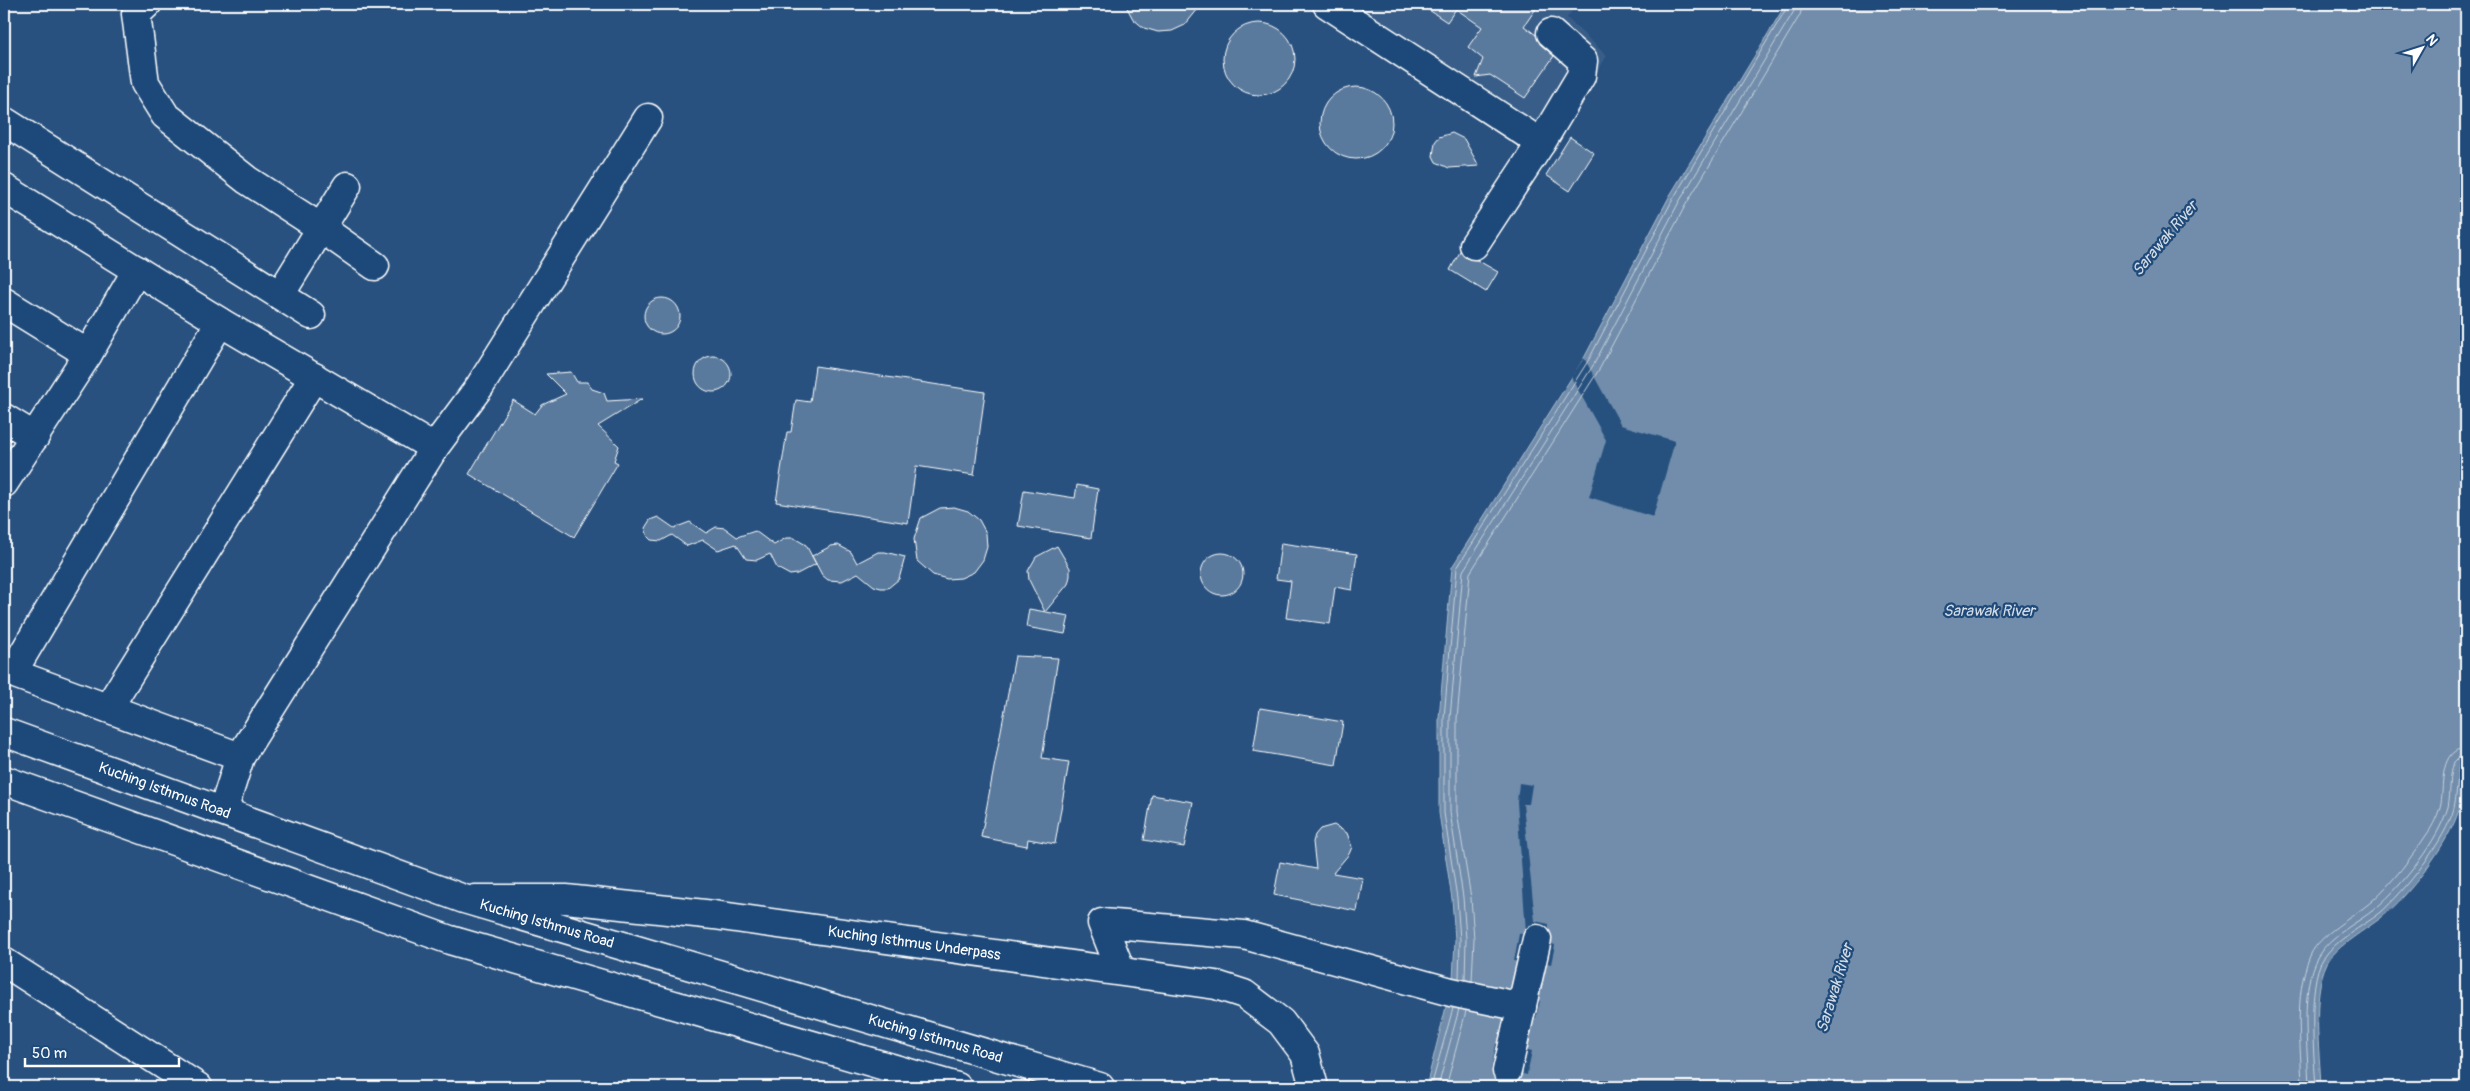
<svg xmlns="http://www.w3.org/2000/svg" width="2470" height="1091" font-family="Pangolin,sans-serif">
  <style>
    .built { fill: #375d88 }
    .water { fill: #718dab; stroke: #aabbcd }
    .pier { fill: #28517f }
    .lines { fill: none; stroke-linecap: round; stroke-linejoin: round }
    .shore { stroke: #c6d1dd; stroke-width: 1 }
    .building { fill: #5a7a9d; stroke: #fff }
    .minor-casing { stroke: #fff; stroke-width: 31 }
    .major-casing { stroke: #fff; stroke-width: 31 }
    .minor { stroke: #1f4a7a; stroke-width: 28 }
    .major { stroke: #1f4a7a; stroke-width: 28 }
    .labels { text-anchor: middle; stroke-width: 4.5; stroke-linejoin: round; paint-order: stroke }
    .street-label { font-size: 15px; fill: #fff; stroke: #1f4a7a }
    .water-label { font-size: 16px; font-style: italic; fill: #d4dde6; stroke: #1f4a7a }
  </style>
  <rect width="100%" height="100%" fill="#28517f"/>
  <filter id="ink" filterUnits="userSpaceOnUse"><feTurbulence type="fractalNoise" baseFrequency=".02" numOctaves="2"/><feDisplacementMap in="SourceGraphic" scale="10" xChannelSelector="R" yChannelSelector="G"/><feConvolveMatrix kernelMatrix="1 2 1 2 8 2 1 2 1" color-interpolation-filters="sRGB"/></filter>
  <g filter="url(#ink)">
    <!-- built -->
    <polygon class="built" points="1344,4 1577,4 1567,18 1607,56 1554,142"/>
    <!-- water -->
    <path class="water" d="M 1786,4 L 2466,4 L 2466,749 C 2464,769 2464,791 2459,810 C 2449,843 2409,896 2382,917 C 2367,929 2336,946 2327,963 C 2311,995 2320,1052 2321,1087 L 1426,1087 L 1453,979 L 1455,940 L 1452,899 L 1439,813 L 1439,718 L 1452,567 L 1584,358 L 1669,197 Z"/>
    <!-- pier -->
    <g class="pier">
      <polygon points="1584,358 1621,425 1675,441 1653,517 1589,497 1606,440 1571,377"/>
      <polygon points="1519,783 1532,785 1529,804 1523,804 1535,921 1549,924 1548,943 1555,945 1551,964 1542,962 1535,1000 1540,1001 1536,1018 1528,1016 1523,1049 1532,1051 1527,1075 1519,1073 1515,1087 1493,1087 1497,1072 1491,1070 1496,1044 1501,1044 1510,1016 1520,962 1514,961 1519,934 1526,933 1517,802"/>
    </g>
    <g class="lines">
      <!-- shore -->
      <g class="shore">
        <polyline points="1459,978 1460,940 1457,898 1444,813 1444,718 1457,568 1588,361 1673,199 1789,4"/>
        <polyline points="1465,980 1466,939 1463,897 1450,812 1450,718 1463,571 1594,364 1679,202 1794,11 1796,4"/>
        <polyline points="1472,981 1474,939 1471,898 1457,812 1457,719 1470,573 1600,368 1685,206 1800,15 1803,4"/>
        <polyline points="1431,1087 1453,1008"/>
        <polyline points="1438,1087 1459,1009"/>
        <polyline points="1446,1087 1466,1011"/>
        <path d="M 2302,1087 C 2301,1044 2293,996 2310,956 C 2319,934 2354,917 2372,901 C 2393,882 2411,858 2427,834 C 2433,826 2439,813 2441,803 C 2444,784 2439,749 2466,748"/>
        <path d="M 2309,1087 C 2308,1051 2299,988 2318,956 C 2330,935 2358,923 2376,908 C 2403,885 2438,841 2448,807 C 2451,792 2449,776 2454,762 L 2459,757 L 2466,755"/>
        <path d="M 2316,1087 C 2314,1057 2307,983 2323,959 C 2336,939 2362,927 2380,913 C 2405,891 2446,840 2454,808 C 2457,794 2457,780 2459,766 L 2466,761"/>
      </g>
    </g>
    <!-- building -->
    <g class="building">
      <polygon points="1125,4 1202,4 1185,25 1172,31 1158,32 1144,28 1133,19"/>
      <polygon points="1420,4 1539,4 1524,26 1536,35 1540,44 1554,56 1525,98 1490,75 1476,77 1483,59 1468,47 1482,27 1456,9 1447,22"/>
      <circle cx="1259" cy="59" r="36"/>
      <circle cx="1356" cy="123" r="36"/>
      <polygon points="1452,133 1464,139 1479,166 1449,168 1436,162 1433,156 1435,142 1439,137"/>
      <polygon points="1570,137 1594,153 1570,191 1546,175"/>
      <polygon points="1460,252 1466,258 1477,260 1498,272 1486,292 1450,270"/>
      <circle cx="662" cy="316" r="18"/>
      <circle cx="713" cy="374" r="18"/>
      <polygon points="815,366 985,392 974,475 916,466 908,523 776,502 787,432 791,432 796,400 810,402"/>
      <polygon points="571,372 577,382 587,382 592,389 604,393 607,401 642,399 598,426 619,446 614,461 618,463 574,537 469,474 513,400 535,414 542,405 566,394 546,374"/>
      <polygon points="1077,485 1098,489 1091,538 1018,526 1024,490 1075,498"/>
      <polygon points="954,507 968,511 979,520 986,533 987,547 983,560 974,572 961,578 947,579 933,575 917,561 914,539 921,518 940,508"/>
      <polygon points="658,517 674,528 690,522 706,533 716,527 725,528 737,537 755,531 774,545 786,538 794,538 806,545 816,564 797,574 790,575 777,568 770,554 757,560 746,559 736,544 718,550 703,540 687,546 672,535 661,541 651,540 648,537 645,528 650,520"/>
      <polygon points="1281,543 1357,554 1352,590 1335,587 1330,624 1286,618 1291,581 1276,579"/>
      <polygon points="838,545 851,552 857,563 878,552 885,552 905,557 899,579 888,588 881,588 874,586 858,573 842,581 828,580 822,575 812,556 831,546"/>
      <polygon points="1057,546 1070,568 1070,576 1068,584 1045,612 1029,580 1028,571 1036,557"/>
      <circle cx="1222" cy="574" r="21"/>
      <polygon points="1029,609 1069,616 1065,634 1026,627"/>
      <polygon points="1015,656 1058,658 1042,758 1069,762 1055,844 1028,839 1027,846 981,837"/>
      <polygon points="1260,708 1343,722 1336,765 1253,751"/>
      <polygon points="1152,795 1193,802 1184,847 1144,840"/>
      <polygon points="1334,825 1347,833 1352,847 1349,854 1333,873 1363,878 1357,911 1274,895 1280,862 1316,869 1313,842 1315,835 1320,829"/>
    </g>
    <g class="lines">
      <!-- minor casing -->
      <g class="minor-casing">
        <g id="minor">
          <polyline points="147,4 136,14 145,83 165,115 247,180 321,228 375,266"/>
          <polyline points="1327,4 1541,143"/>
          <polyline points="4,121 311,315"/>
          <polyline points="4,188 220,322 434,448"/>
          <polyline points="1474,245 1541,143 1581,76 1583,61 1551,33"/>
          <polyline points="280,295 347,186"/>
          <polyline points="4,302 88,354"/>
          <polyline points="4,418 35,437"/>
          <polyline points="4,483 88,354 137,270"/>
          <polyline points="4,670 240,757"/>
          <polyline points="12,673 220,322"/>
          <polyline points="108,708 314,377"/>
          <polyline points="223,811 240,757 434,448 480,386 648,118"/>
          <path id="s1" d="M 475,899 L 566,899 L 714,915 L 1216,985 L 1244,994 L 1281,1022 L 1305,1054 L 1314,1087"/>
          <polyline points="4,962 198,1087"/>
          <polyline points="1121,971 1102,923 1244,935 1451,992 1522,1007"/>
          <polyline points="1507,1071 1537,939"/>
        </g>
      </g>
      <!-- major casing -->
      <g class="major-casing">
        <g id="major">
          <path id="s2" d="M 4,732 L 464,899 L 1100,1087"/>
          <polyline points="4,780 450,940 957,1087"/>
        </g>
      </g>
      <!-- minor -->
      <use href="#minor" class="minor"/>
      <!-- major -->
      <use href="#major" class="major"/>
    </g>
  </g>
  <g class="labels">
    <!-- street labels -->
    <g class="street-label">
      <text dy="5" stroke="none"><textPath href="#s2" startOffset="171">Kuching Isthmus Road</textPath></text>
      <text dy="5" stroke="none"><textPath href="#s2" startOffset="576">Kuching Isthmus Road</textPath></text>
      <text dy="5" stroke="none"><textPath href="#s1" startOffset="442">Kuching Isthmus Underpass</textPath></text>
      <text dy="5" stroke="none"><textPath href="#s2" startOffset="981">Kuching Isthmus Road</textPath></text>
    </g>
    <!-- water labels -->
    <g class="water-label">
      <text transform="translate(2164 238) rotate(-50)" y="6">Sarawak River</text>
      <text x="1989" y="616">Sarawak River</text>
      <text transform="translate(1834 988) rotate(-73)" y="6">Sarawak River</text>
    </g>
  </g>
  <!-- margin -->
  <rect width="2470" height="1091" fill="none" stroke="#1f4a7a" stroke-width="20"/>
  <rect x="10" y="10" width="2450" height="1071" fill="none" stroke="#fff" stroke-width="2" filter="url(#ink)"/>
  <!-- north arrow -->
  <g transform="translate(2422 48) rotate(51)" stroke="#1f4a7a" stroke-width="4" paint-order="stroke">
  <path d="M0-4L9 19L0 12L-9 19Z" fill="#ffffff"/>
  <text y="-8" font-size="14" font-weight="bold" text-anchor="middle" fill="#ffffff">N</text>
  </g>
  <!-- scale -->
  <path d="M25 1058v8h154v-8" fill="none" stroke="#ffffff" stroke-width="2.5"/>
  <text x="32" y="1058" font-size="15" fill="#ffffff" stroke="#1f4a7a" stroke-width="4" paint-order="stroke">50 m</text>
</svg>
